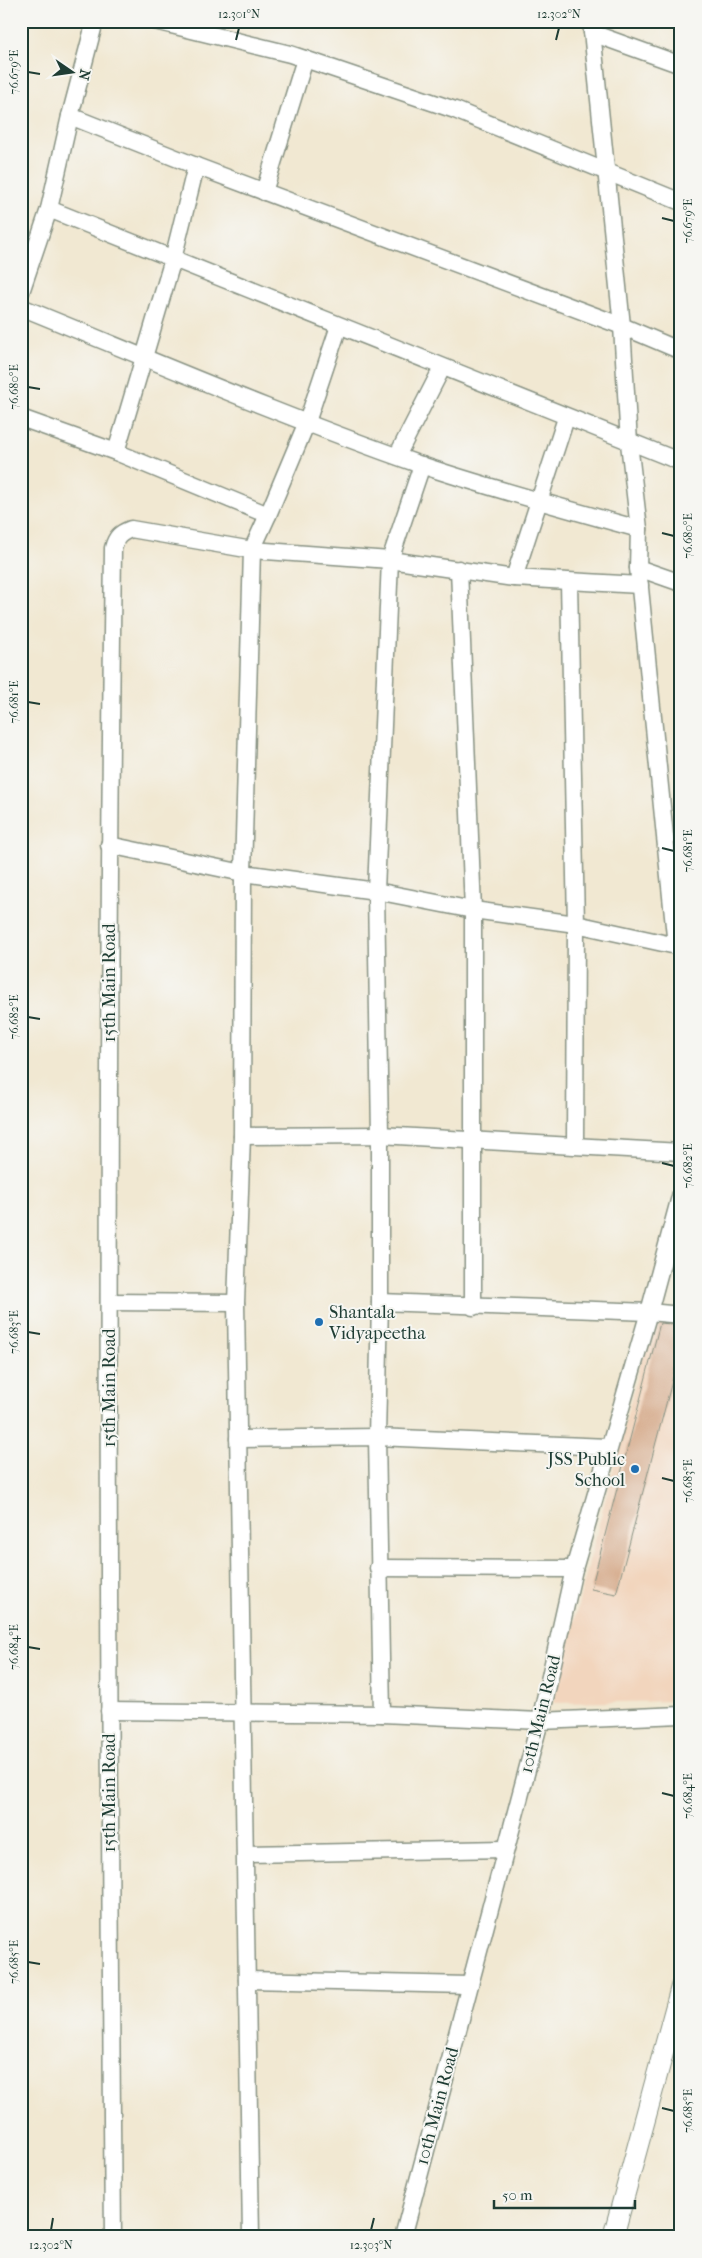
<svg xmlns="http://www.w3.org/2000/svg" width="702" height="2258" font-family="'IM FELL French Canon',serif">
  <style>
    .built { fill: #f2d5bd }
    .building { fill: #d6ab8c }
    .lines { fill: none; stroke-linecap: round; stroke-linejoin: round }
    .minor-casing { stroke: #889283; stroke-width: 19 }
    .tertiary-casing { stroke: #889283; stroke-width: 22 }
    .minor { stroke: #fff; stroke-width: 16 }
    .tertiary { stroke: #fff; stroke-width: 20 }
    .ticks { fill: none; stroke: #1f3d34; stroke-width: 2 }
    .poi-dot { fill: #1f6fb2; stroke: #f6f6f2; stroke-width: 2 }
    .labels { text-anchor: middle; stroke-width: 4; stroke-linejoin: round; paint-order: stroke }
    .street-label { font-size: 18px; fill: #1f3d34; stroke: #f6f6f2 }
    .poi-label { font-size: 18px; fill: #1f3d34; stroke: #f6f6f2; text-anchor: start }
    .neatline { fill: none; stroke: #1f3d34; stroke-width: 2 }
    .ticks-label { font-size: 12px; text-anchor: middle; fill: #1f3d34 }
  </style>
  <rect width="100%" height="100%" fill="#f6f6f2"/>
  <filter id="ink" filterUnits="userSpaceOnUse"><feTurbulence type="fractalNoise" baseFrequency=".02" numOctaves="2"/><feDisplacementMap in="SourceGraphic" scale="10" xChannelSelector="R" yChannelSelector="G"/><feConvolveMatrix kernelMatrix="1 2 1 2 8 2 1 2 1" color-interpolation-filters="sRGB"/></filter>
  <filter id="wash" filterUnits="userSpaceOnUse"><feTurbulence type="fractalNoise" baseFrequency=".0096" numOctaves="4" result="noise"/><feDisplacementMap in="SourceGraphic" scale="20" xChannelSelector="R" yChannelSelector="G"/><feGaussianBlur stdDeviation="1.12" result="paint"/><feColorMatrix in="noise" values="0 0 0 0 0 0 0 0 0 0 0 0 0 0 0 0 0 1.4 0 .05"/><feComposite in="paint" operator="in"/></filter>
  <g filter="url(#wash)">
    <rect width="100%" height="100%" fill="#f1e8d2"/>
    <!-- built -->
    <polygon class="built" points="651,1321 681,1325 681,1701 553,1703"/>
    <g id="blocks">
      <!-- building -->
      <polygon class="building" points="660,1323 681,1325 681,1347 616,1594 591,1589"/>
    </g>
  </g>
  <g filter="url(#ink)">
    <use href="#blocks" fill-opacity="0" stroke="#889283" stroke-width="1"/>
    <g class="lines">
      <!-- minor casing -->
      <g class="minor-casing">
        <g id="minor">
          <polyline points="155,21 290,54 455,110 681,202"/>
          <polyline points="591,21 622,326 629,443 639,529 638,568 676,946"/>
          <polyline points="592,33 681,65"/>
          <polyline points="70,116 196,166 622,326 681,351"/>
          <polyline points="264,192 305,59"/>
          <polyline points="49,209 681,462"/>
          <polyline points="21,292 49,209 70,116 95,21"/>
          <path d="M 21,307 C 154,361 286,418 421,465 C 493,489 566,509 639,529"/>
          <polyline points="21,418 116,452 268,515 252,550 243,873 242,1136 236,1303 251,2237"/>
          <polyline points="116,452 173,259 196,166"/>
          <polyline points="397,456 442,368"/>
          <polyline points="268,515 307,422 339,326"/>
          <polyline points="638,568 681,583"/>
          <polyline points="459,569 473,910 473,1307"/>
          <polyline points="514,578 566,418"/>
          <polyline points="569,582 576,924 575,1145"/>
          <polyline points="109,845 243,873 376,891 473,910 576,924 681,947"/>
          <polyline points="242,1136 380,1135 681,1152"/>
          <polyline points="109,1302 236,1303"/>
          <polyline points="380,1302 649,1312 681,1315"/>
          <polyline points="238,1439 377,1437 608,1447"/>
          <polyline points="378,1568 574,1569"/>
          <polyline points="109,1711 382,1714 540,1721 681,1715"/>
          <polyline points="382,1714 377,1437 380,1302 380,1135 376,891 390,560 422,465"/>
          <polyline points="246,1854 505,1849"/>
          <polyline points="247,1980 468,1985"/>
          <path d="M 113,2237 C 108,1674 106,1111 113,548 C 116,537 120,533 131,529 L 252,550 L 390,560 L 514,578 L 640,585"/>
          <polyline points="403,2237 540,1721 574,1569 649,1312 681,1193"/>
        </g>
      </g>
      <!-- tertiary casing -->
      <g class="tertiary-casing">
        <polyline id="tertiary" points="613,2237 681,1987"/>
      </g>
      <!-- minor -->
      <use href="#minor" class="minor"/>
      <!-- tertiary -->
      <use href="#tertiary" class="tertiary"/>
    </g>
  </g>
  <!-- ticks -->
  <path class="ticks" d="M 236,40 L 239,28M 556,40 L 559,28M 28,72 L 40,74M 662,218 L 674,221M 28,387 L 40,389M 662,533 L 674,536M 28,702 L 40,704M 662,848 L 674,851M 28,1017 L 40,1019M 662,1163 L 674,1166M 28,1332 L 40,1334M 662,1478 L 674,1481M 28,1647 L 40,1649M 662,1793 L 674,1796M 28,1962 L 40,1964M 662,2108 L 674,2111M 51,2230 L 53,2218M 371,2230 L 374,2218"/>
  <!-- markers -->
  <g class="poi-dot">
    <circle cx="319" cy="1322" r="5"/>
    <circle cx="635" cy="1469" r="5"/>
  </g>
  <g class="labels">
    <!-- street labels -->
    <g class="street-label">
      <text transform="translate(109 983) rotate(-90)" y="6">15th Main Road</text>
      <text transform="translate(109 1388) rotate(-90)" y="6">15th Main Road</text>
      <text transform="translate(540 1714) rotate(-76)" y="6">10th Main Road</text>
      <text transform="translate(109 1793) rotate(-90)" y="6">15th Main Road</text>
      <text transform="translate(437 2106) rotate(-75)" y="6">10th Main Road</text>
    </g>
    <!-- poi labels -->
    <g class="poi-label">
      <text x="329" y="1318">Shantala<tspan x="329" dy="21">Vidyapeetha</tspan></text>
      <text x="625" y="1465" text-anchor="end">JSS Public<tspan x="625" dy="21">School</tspan></text>
    </g>
  </g>
  <!-- margin -->
  <rect width="702" height="2258" fill="none" stroke="#f6f6f2" stroke-width="55"/>
  <!-- north arrow -->
  <g transform="translate(72 72) rotate(103)" stroke="#f6f6f2" stroke-width="4" paint-order="stroke">
  <path d="M0-4L9 19L0 12L-9 19Z" fill="#1f3d34"/>
  <text y="-8" font-size="14" font-weight="bold" text-anchor="middle" fill="#1f3d34">N</text>
  </g>
  <!-- scale -->
  <path d="M494 2200v8h141v-8" fill="none" stroke="#1f3d34" stroke-width="2.5"/>
  <text x="502" y="2200" font-size="15" fill="#1f3d34" stroke="#f6f6f2" stroke-width="4" paint-order="stroke">50 m</text>
  <rect x="28" y="28" width="646" height="2202" class="neatline"/>
  <g class="ticks-label">
    <text x="239" y="18">12.301°N</text>
    <text x="559" y="18">12.302°N</text>
    <text transform="translate(14 72) rotate(-90)" y="4">76.679°E</text>
    <text transform="translate(688 221) rotate(-90)" y="4">76.679°E</text>
    <text transform="translate(14 387) rotate(-90)" y="4">76.680°E</text>
    <text transform="translate(688 536) rotate(-90)" y="4">76.680°E</text>
    <text transform="translate(14 702) rotate(-90)" y="4">76.681°E</text>
    <text transform="translate(688 851) rotate(-90)" y="4">76.681°E</text>
    <text transform="translate(14 1017) rotate(-90)" y="4">76.682°E</text>
    <text transform="translate(688 1166) rotate(-90)" y="4">76.682°E</text>
    <text transform="translate(14 1332) rotate(-90)" y="4">76.683°E</text>
    <text transform="translate(688 1481) rotate(-90)" y="4">76.683°E</text>
    <text transform="translate(14 1647) rotate(-90)" y="4">76.684°E</text>
    <text transform="translate(688 1796) rotate(-90)" y="4">76.684°E</text>
    <text transform="translate(14 1962) rotate(-90)" y="4">76.685°E</text>
    <text transform="translate(688 2111) rotate(-90)" y="4">76.685°E</text>
    <text x="51" y="2249">12.302°N</text>
    <text x="371" y="2249">12.303°N</text>
  </g>
</svg>
